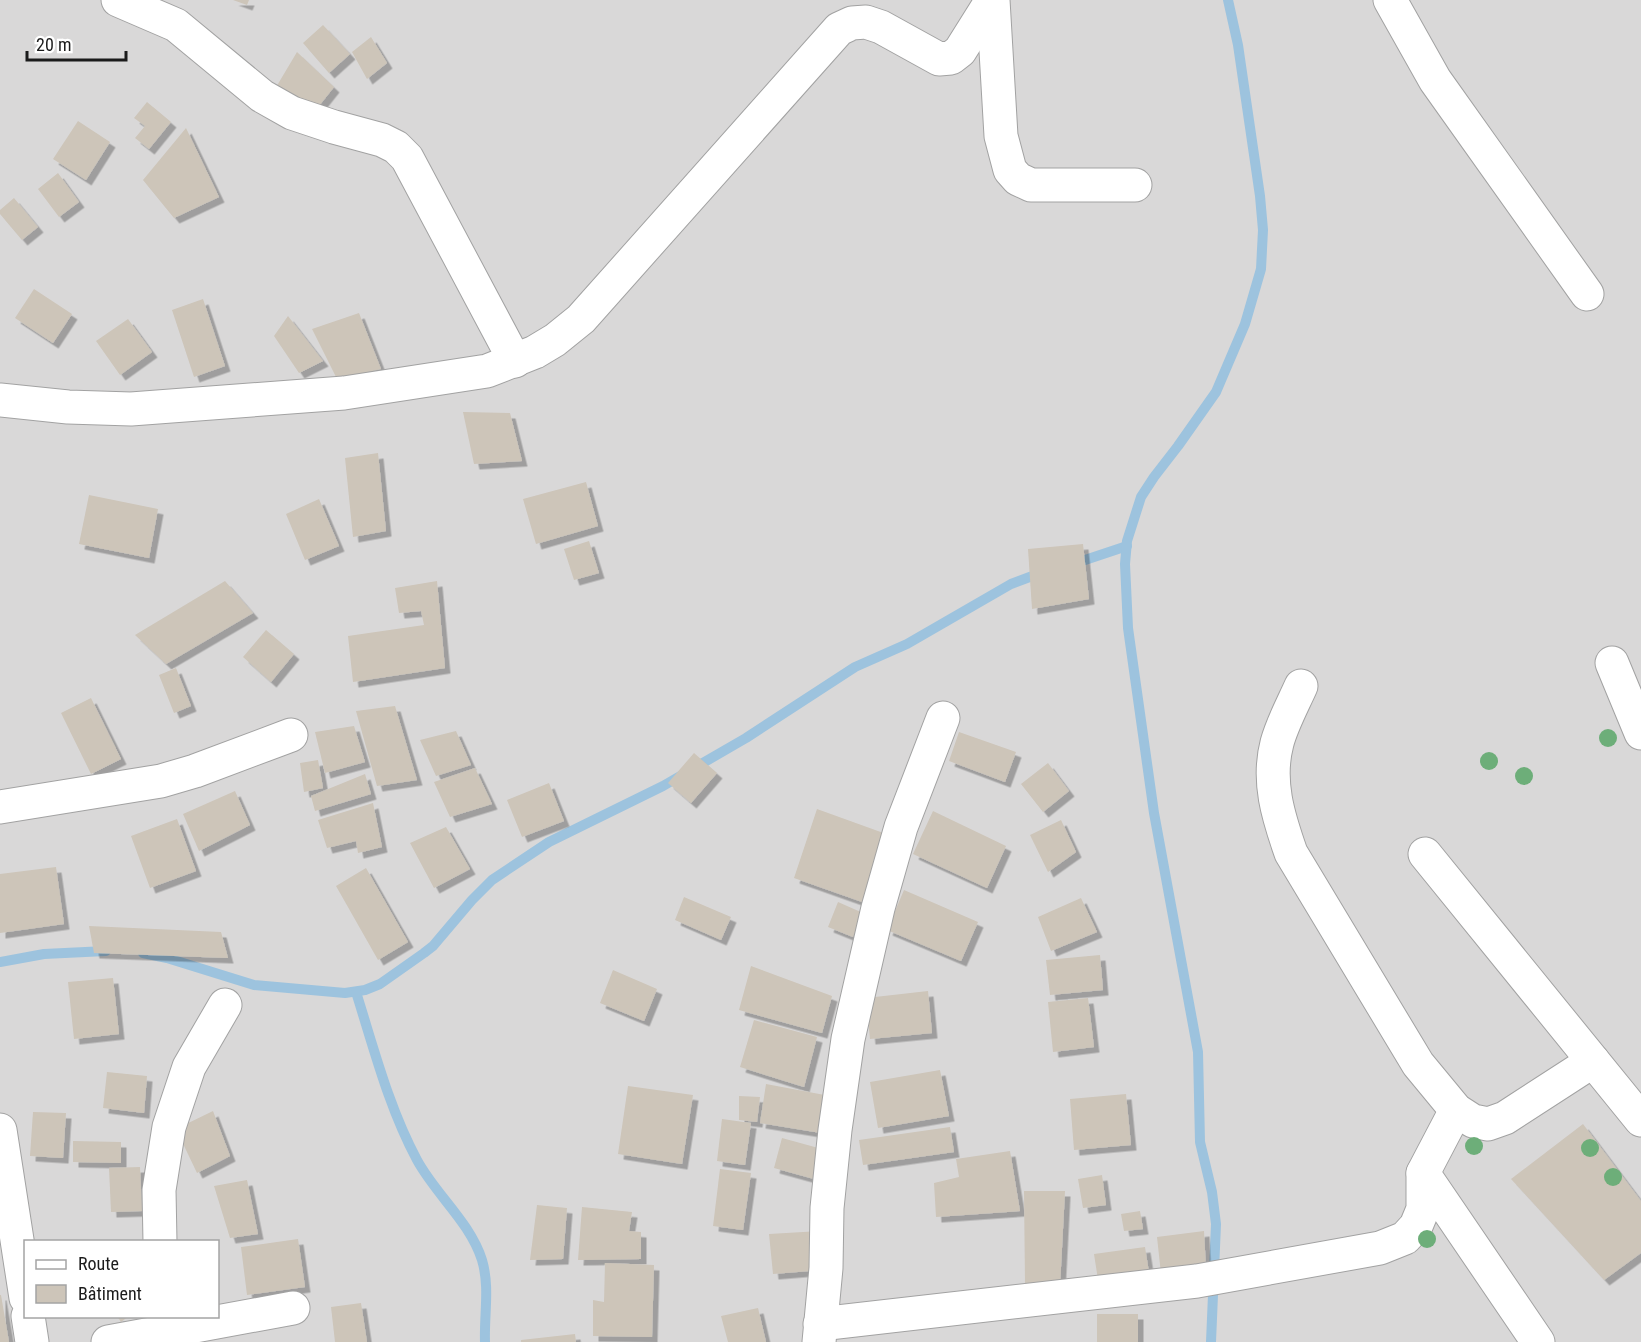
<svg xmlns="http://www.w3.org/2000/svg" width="1641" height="1342" viewBox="0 0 1641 1342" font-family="'Roboto Condensed',sans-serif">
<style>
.residential{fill:#d9d8d8;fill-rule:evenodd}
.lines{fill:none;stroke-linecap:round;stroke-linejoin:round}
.stream{stroke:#9dc3de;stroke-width:10}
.building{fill:#cdc5b9;filter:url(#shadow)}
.street-casing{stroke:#a2a2a2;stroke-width:35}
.street{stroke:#fff;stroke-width:33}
.tree{fill:#6dae79}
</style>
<defs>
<filter id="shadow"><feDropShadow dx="5.5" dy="5.5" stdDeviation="0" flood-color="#0004"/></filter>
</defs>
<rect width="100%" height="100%" fill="#edebe0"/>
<path class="residential" d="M0,0H1641V1342H0ZM26,1242H218V1316H26Z"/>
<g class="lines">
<g class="stream">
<path d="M1073,564L1127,546"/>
<path d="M143,953L167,958L254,985L345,993L365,990L380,984L424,953L433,946L472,900L492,880L549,842L663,786L746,738L855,667L907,644L1011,584L1043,572"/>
<path d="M0,962L44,954L106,951"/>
<path d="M356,992C374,1049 389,1108 417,1160C436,1195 470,1222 482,1260C490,1287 484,1314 485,1342"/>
<path d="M1211,1342L1216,1224L1212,1192L1200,1142L1198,1052L1154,813L1128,628L1125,564L1127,541L1141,497L1154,477L1178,446L1216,392L1245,324L1261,269L1263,230L1260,196L1238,45L1228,0"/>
</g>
</g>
<g class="building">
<path d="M233,0H249L247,5Z"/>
<path d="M323,25L350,54L329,73L303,43Z"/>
<path d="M371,37L387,63L367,79L352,52Z"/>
<path d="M297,52L334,87L315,111L269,99Z"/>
<path d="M147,102L171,122L149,149L135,138L145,126L134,118Z"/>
<path d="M78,121L110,142L86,180L53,159Z"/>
<path d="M186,128L219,197L174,218L143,180Z"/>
<path d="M58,173L79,202L59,217L38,189Z"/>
<path d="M14,198L38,227L22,240L0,214V210Z"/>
<path d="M34,289L72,314L53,343L15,318Z"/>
<path d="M203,299L225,366L194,377L172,310Z"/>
<path d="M359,313L381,369L337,379L312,329Z"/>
<path d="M288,316L323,361L299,373L274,336Z"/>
<path d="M128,319L152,352L120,375L96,341Z"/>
<path d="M463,412L510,413L522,461L474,464Z"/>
<path d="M378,453L386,531L353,537L345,458Z"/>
<path d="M586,482L598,526L536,544L523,499Z"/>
<path d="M89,495L158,509L149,558L79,544Z"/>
<path d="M319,499L339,546L305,560L286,514Z"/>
<path d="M589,541L599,573L574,580L564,549Z"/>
<path d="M1083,544L1089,599L1032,609L1028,549Z"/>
<path d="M225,581L253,613L166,664L135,635Z"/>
<path d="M437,581L445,668L353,682L348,636L424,625L421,611L399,613L395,588Z"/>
<path d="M266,630L294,654L271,682L243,657Z"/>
<path d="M176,668L191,706L174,713L159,675Z"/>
<path d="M91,698L121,759L91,774L61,713Z"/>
<path d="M395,706L417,780L377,786L356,711Z"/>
<path d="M354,726L365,762L325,773L315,732Z"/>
<path d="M456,731L471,765L436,776L420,740Z"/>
<path d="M959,732L1016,752L1005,782L949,761Z"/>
<path d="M694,753L717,773L691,803L668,783Z"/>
<path d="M318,760L323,788L304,792L300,763Z"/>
<path d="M1048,763L1069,791L1043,812L1021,784Z"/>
<path d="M475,768L492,804L450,817L434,782Z"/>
<path d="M365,774L371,794L315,811L311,796Z"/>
<path d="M549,783L564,821L522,837L507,800Z"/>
<path d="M235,791L250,825L199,851L183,814Z"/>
<path d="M373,803L382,847L358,853L356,841L327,848L318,820Z"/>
<path d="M817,809L889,835L865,903L794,878Z"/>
<path d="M933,811L1006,846L987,888L913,854Z"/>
<path d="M177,819L196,871L150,888L131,836Z"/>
<path d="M1061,820L1076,852L1048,872L1030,835Z"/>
<path d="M446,827L470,869L434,888L410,843Z"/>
<path d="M56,867L64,924L0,933V874Z"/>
<path d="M366,868L408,942L378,960L336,886Z"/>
<path d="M904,890L978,922L961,961L887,930Z"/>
<path d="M684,897L731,917L721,940L675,920Z"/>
<path d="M1081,898L1097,932L1051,951L1038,917Z"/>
<path d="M838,902L863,913L853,937L828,927Z"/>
<path d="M89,926L221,932L228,958L94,953Z"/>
<path d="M1100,955L1103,990L1050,995L1046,960Z"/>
<path d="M751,966L832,996L822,1033L739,1010Z"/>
<path d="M613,970L657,989L644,1021L600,1003Z"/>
<path d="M113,978L119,1034L74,1039L68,982Z"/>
<path d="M928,991L932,1033L870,1039L866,998Z"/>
<path d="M1088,998L1094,1047L1053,1052L1048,1002Z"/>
<path d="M754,1020L817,1037L804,1087L740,1067Z"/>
<path d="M940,1070L949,1116L878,1128L870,1082Z"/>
<path d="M107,1072L147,1076L144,1113L103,1108Z"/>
<path d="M766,1084L830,1096L827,1134L760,1123Z"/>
<path d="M628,1086L693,1095L682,1164L618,1154Z"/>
<path d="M1126,1094L1131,1145L1074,1150L1070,1099Z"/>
<path d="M739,1096L760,1097L757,1122L739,1120Z"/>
<path d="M213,1111L230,1156L197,1173L176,1129Z"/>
<path d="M33,1112L66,1113L63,1158L30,1156Z"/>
<path d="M722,1119L751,1123L745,1165L717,1161Z"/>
<path d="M1583,1124L1641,1201V1253L1604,1280L1511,1179Z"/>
<path d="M950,1127L954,1152L863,1165L859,1140Z"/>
<path d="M782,1138L822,1149L814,1179L774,1168Z"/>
<path d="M73,1141L121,1142V1163L73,1162Z"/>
<path d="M1010,1151L1020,1211L936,1217L934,1183L959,1177L956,1159Z"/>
<path d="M140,1167L142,1211L111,1212L109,1168Z"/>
<path d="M720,1169L751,1173L743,1230L713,1226Z"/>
<path d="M1102,1175L1106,1205L1083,1208L1078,1179Z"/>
<path d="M247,1180L258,1234L230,1238L214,1186Z"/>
<path d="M1024,1191H1065L1060,1286L1025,1285Z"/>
<path d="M537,1205L567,1208L563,1259L530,1260Z"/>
<path d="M582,1207L632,1212L629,1231L641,1232V1259L578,1260Z"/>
<path d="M1140,1211L1143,1229L1124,1231L1121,1214Z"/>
<path d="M820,1231L822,1270L773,1274L769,1234Z"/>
<path d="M1204,1231L1206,1269L1161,1274L1157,1237Z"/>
<path d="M298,1239L305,1287L247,1295L241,1247Z"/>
<path d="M1145,1247L1152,1292L1101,1299L1094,1254Z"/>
<path d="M605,1263L654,1265L652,1337L593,1336V1300L604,1302Z"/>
<path d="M0,1295H1L9,1342H0Z"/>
<path d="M361,1303L367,1342H335L331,1307Z"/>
<path d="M758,1308L766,1342H728L721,1316Z"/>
<rect x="1097" y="1314" width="41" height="28"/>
<path d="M117,1316H129L121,1322Z"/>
<path d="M575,1334L576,1342H521V1340Z"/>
</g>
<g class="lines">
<g class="street-casing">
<g id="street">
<path d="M118,0L176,25L262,96L292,113L334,127L382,140L396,147L407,158L515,361"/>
<path d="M993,0L1001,136L1010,170L1018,179L1031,185H1135"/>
<path d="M1390,0L1435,80L1587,294"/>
<path d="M0,400L68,407L131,409L344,393L487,371L535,352L555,340L581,319L839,29L852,23L866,22L881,27L939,59L951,58L960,51L992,0"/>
<path d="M1612,663L1641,733"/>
<path d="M1301,686C1293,704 1282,724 1277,743C1267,781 1278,816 1291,853L1418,1064L1456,1110L1473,1121L1488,1124L1505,1118L1593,1061"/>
<path d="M0,807L161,781L195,771L291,735"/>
<path d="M1425,854L1641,1120"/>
<path d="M0,1130L26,1298"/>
<path d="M1423,1173L1538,1342"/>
<path d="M160,1242L159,1190L169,1127L189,1067L225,1005"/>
<path d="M28,1316L32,1342"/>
<path d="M820,1324L1197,1281L1380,1248L1405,1238L1416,1226L1423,1209V1173L1456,1110"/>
<path d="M108,1342L293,1308"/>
<path d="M819,1342L826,1268L827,1208L835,1130L848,1039L878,908L901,827L943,718"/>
</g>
</g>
<use href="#street" class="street"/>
</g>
<g class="tree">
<circle cx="1608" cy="738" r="9"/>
<circle cx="1489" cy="761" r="9"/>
<circle cx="1524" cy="776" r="9"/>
<circle cx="1474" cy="1146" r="9"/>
<circle cx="1590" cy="1148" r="9"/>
<circle cx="1613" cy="1177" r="9"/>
<circle cx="1427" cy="1239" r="9"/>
</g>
<rect x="24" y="1240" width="195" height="78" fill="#ffffff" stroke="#a4a4a4" stroke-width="1.5"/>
<rect x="36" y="1260" width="30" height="9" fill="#ffffff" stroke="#a4a4a4" stroke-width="1.5"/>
<text x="78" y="1270" font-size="18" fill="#1b1b1b">Route</text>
<rect x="36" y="1285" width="30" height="18" fill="#cdc5b9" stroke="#a4a4a4" stroke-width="1.5"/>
<text x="78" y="1300" font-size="18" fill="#1b1b1b">Bâtiment</text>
<path d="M27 51v9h99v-9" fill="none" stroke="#1b1b1b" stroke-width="3"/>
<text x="36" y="51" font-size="18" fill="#1b1b1b" stroke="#ffffff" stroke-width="4.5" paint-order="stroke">20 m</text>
</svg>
